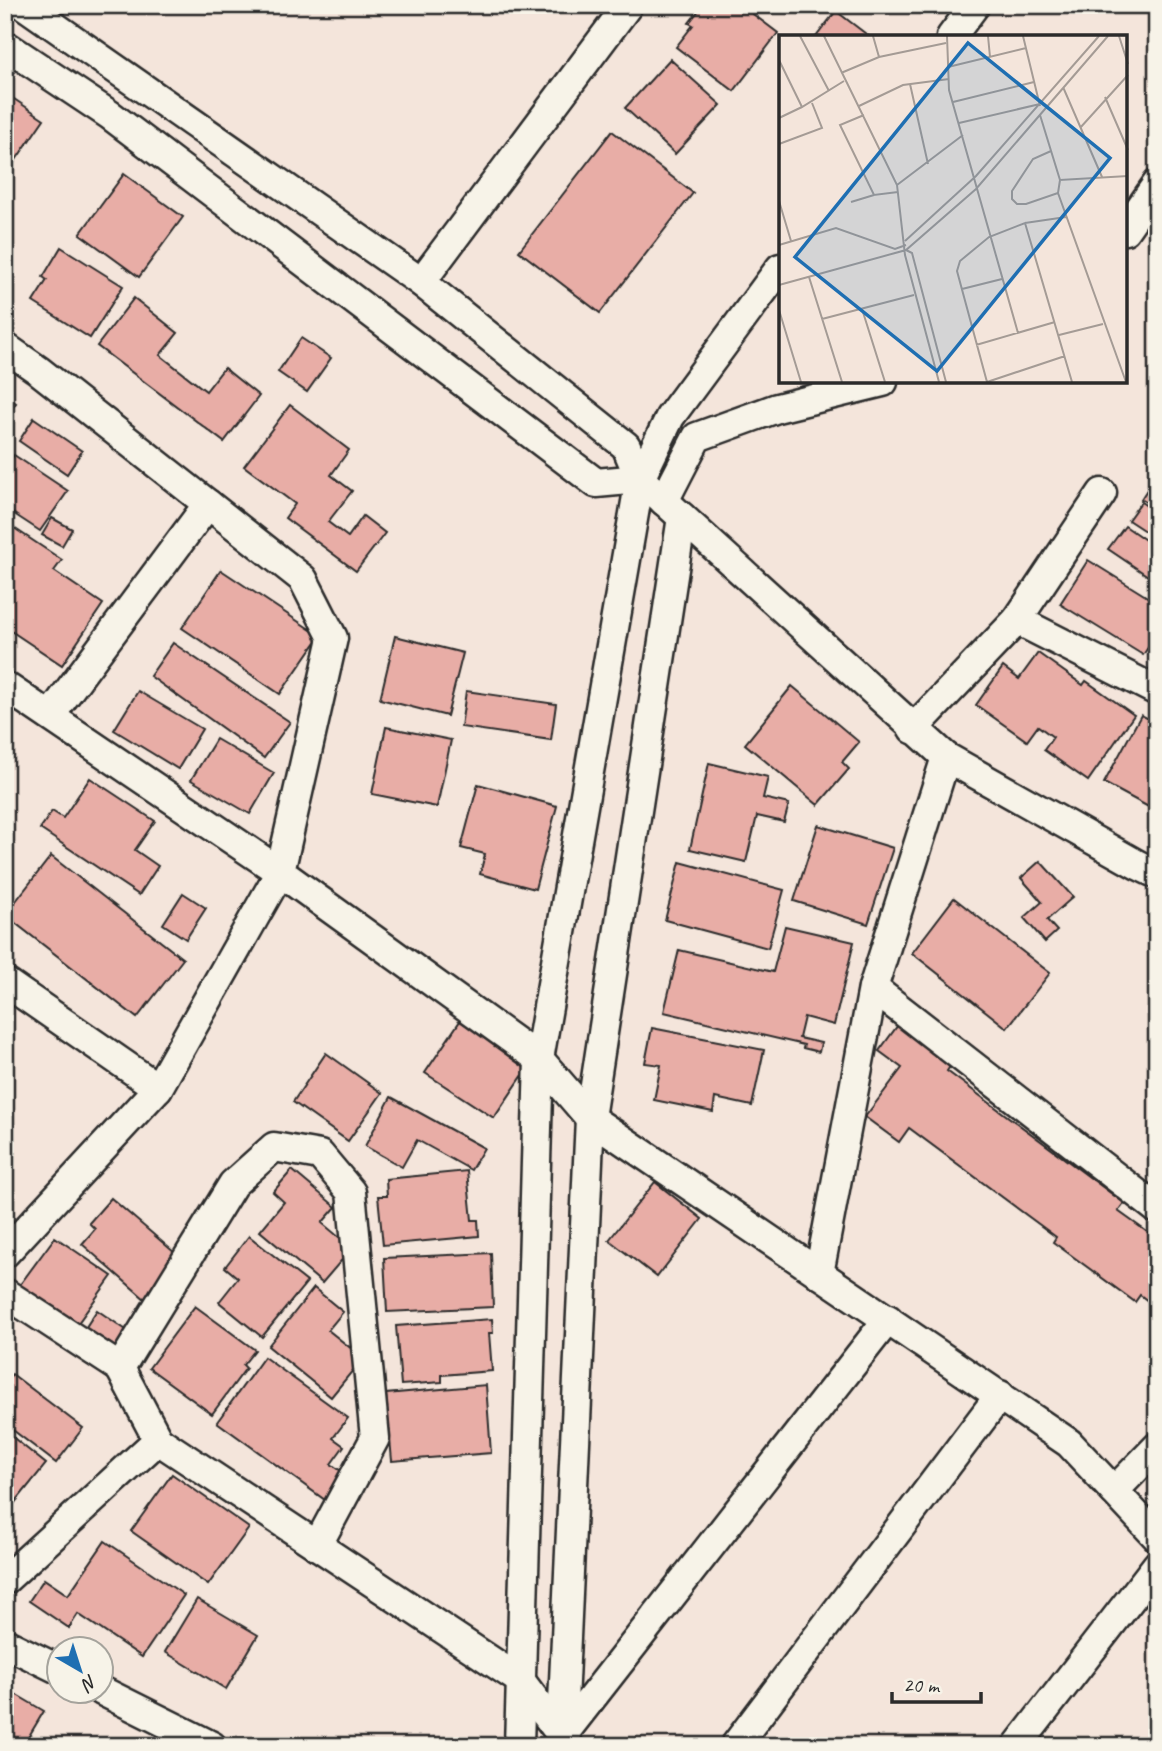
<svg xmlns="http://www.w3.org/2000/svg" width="1162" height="1751" viewBox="0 0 1162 1751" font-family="Caveat,sans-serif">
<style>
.building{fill:#e8ada6;stroke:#2b2b2b;stroke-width:2}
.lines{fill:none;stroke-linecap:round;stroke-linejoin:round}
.minor-casing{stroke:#2b2b2b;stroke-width:33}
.minor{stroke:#f7f3e8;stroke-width:28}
.inset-road{fill:none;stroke:#a49b95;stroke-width:2}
.view{fill:#1f6fb2;fill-opacity:0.15;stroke:#1f6fb2;stroke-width:3.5}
.inset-edge{fill:none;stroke:#2b2b2b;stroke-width:3.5}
</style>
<rect width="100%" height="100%" fill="#f4e5db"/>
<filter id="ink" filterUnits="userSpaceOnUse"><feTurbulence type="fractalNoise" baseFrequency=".0143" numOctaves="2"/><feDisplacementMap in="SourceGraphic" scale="14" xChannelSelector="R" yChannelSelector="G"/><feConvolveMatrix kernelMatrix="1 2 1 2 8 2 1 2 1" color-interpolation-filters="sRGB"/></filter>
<g filter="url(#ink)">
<g class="building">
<path d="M703,5H741L778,33L734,91L676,47L693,25L689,23Z"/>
<path d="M836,11L870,37H816Z"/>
<path d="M670,59L721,105L675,154L625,108Z"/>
<path d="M5,93L44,119L9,170L5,168Z"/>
<path d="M612,131L693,193L600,313L519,251Z"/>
<path d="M124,174L183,217L139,277L80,234Z"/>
<path d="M61,247L123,286L90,338L33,302L47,280L43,277Z"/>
<path d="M134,298L178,333L160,355L206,391L224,368L259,396L224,442L97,346Z"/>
<path d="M301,338L331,358L307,392L278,372Z"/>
<path d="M5,395L16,403L5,418Z"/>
<path d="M290,405L349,450L331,475L352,491L328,522L348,537L363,516L385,533L356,571L285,518L295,504L244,466Z"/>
<path d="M34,418L82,451L67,474L19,441Z"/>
<path d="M14,455L68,491L40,531L5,508V468Z"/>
<path d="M1157,474V509L1141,499Z"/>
<path d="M1141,502L1157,513V539L1128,520Z"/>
<path d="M52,518L72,529L62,546L42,535Z"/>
<path d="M5,522L62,560L54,571L103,604L62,665L5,627Z"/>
<path d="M1125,526L1157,548V562L1154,566L1157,567V582L1108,549Z"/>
<path d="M1088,560L1157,603V634L1143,655L1060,604Z"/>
<path d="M221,570L320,636L280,694L182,628Z"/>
<path d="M395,636L463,653L447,716L380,699Z"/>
<path d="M173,643L290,722L264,758L150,676Z"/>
<path d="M1038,653L1083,685L1086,681L1134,715L1088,781L1044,750L1053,737L1038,726L1027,741L976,705L1003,667L1019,679Z"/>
<path d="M792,686L859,742L842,762L849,769L818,805L745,744Z"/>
<path d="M138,691L202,729L178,769L114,730Z"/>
<path d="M466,691L556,704L551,740L461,727Z"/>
<path d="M1141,715L1157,723L1156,811L1104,783Z"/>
<path d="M386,727L451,740L437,807L372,794Z"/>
<path d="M216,739L274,773L250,814L191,780Z"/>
<path d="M709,763L768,777L763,798L789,804L784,822L757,816L746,862L690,849Z"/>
<path d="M90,778L155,821L135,850L158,866L139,895L40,829L52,811L63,818Z"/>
<path d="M478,784L557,806L535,889L480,874L485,854L461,848Z"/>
<path d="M818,825L893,848L868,924L794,901Z"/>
<path d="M51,856L183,959L137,1018L5,915Z"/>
<path d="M1040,861L1073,897L1047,920L1057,931L1045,942L1024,918L1042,902L1021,878Z"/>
<path d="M680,862L784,890L768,948L665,920Z"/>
<path d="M183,893L206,908L186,939L163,924Z"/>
<path d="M954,898L1050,973L1007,1028L912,953Z"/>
<path d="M785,926L854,942L834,1025L804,1017L799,1038L821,1043L819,1052L803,1048L804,1045L664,1012L679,950L773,972Z"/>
<path d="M460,1021L529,1066L494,1118L425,1073Z"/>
<path d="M898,1025L951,1065L947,1071L1124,1203L1118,1211L1157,1239V1308L1140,1295L1135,1302L1053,1242L1056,1237L909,1128L899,1142L865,1117L902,1068L879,1051Z"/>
<path d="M652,1028L764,1050L752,1106L715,1098L713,1112L654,1100L661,1065L645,1063Z"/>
<path d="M326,1053L382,1093L348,1141L293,1102Z"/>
<path d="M391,1097L484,1148L471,1170L417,1140L402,1167L365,1146Z"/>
<path d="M292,1170L336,1207L322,1223L352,1248L322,1283L260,1231L284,1202L273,1192Z"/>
<path d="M467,1171L472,1220H478L479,1236L383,1245L378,1196H387L386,1179Z"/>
<path d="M655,1182L702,1219L657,1277L609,1240Z"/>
<path d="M111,1198L182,1259L146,1300L82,1244L95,1229L89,1223Z"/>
<path d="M249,1236L307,1282L262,1337L219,1302L238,1278L225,1267Z"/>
<path d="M55,1237L112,1276L75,1327L19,1286Z"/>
<path d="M491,1253L493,1307L387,1312L384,1258Z"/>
<path d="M314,1288L343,1312L328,1330L363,1358L331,1397L268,1346Z"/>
<path d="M195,1306L255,1350L243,1365L246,1368L212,1414L149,1368Z"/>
<path d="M97,1310L135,1336L122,1356L84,1330Z"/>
<path d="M492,1319L493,1333H489L492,1371L442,1375V1382L401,1385L396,1326Z"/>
<path d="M264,1357L348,1418L333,1438L344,1446L331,1464L344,1473L325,1500L217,1422Z"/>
<path d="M12,1374L83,1428L56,1463L5,1424V1382Z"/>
<path d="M486,1385L491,1453L392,1461L386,1394Z"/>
<path d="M5,1431L46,1464L13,1505L5,1498Z"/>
<path d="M172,1474L249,1528L208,1585L131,1531Z"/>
<path d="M105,1541L184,1595L142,1657L78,1614L69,1628L29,1601L44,1579L68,1595Z"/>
<path d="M197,1599L258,1635L226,1689L165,1652Z"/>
<path d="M5,1688L44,1711L23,1746H5Z"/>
</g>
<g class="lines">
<g class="minor-casing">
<g id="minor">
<path d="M24,5L421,282L626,446L640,479L946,757L1138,865L1157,874"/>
<path d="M951,37L975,5"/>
<path d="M5,45L110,115L596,483L640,479"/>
<path d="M1125,230L1157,184"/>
<path d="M421,282L628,5"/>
<path d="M5,347L38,370L303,579L333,638L280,872L158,1088L5,982"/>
<path d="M664,501L697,437L777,408L883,382"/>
<path d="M1017,620L1102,493"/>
<path d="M5,686L280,872L539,1059L590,1118L1069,1443L1157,1537"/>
<path d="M50,716L208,504"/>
<path d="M913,729L1017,620L1157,691"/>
<path d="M873,988L1157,1209"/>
<path d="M5,1253L158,1088"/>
<path d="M819,1274L873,988L946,757"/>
<path d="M5,1293L120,1368"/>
<path d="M158,1440L120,1368L233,1184L274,1147L320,1155L351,1192L375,1438L317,1546"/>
<path d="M1114,1491L1157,1447"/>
<path d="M5,1580L158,1440L520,1680L562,1736L567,1740"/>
<path d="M5,1643L60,1670"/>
<path d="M102,1691L212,1746"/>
<path d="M562,1736L888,1319"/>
<path d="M519,1746L539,1059L640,479L670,417L780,268"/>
<path d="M561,1746L590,1118L682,517"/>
<path d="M735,1746L1000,1395"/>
<path d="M1017,1746L1157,1565"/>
</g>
</g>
<use href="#minor" class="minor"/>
</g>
</g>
<g transform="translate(779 35)">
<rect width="348" height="348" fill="#f4e5db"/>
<path class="inset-road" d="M21,1L50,56M45,1L118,150L126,220L160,347M94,1L100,22M168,1L170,55L239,298M209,1L211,22M244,1L261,71M340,1L349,29M0,25L23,72L65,46M169,32L247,13M62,38L100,22L167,8M131,49L149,129M284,52L323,142M326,62L349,115M174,67L255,47M80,71L124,50L170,44M85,80L61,90L95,160L119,157M261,80L281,145L349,141M0,83L23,72M180,88L261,69M301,93L349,40M0,109L43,93L33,68M272,116L254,124L233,156V164L238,169H247L279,158L281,145M118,150L184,100M279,158L347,347M0,166L12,206M72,167L95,160M246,188L287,182M126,206L197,141L320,1M0,210L57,193L116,214L127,210M127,215L133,218L167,347M30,242L63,347M0,250L127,215L197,154L329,1M183,254L223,244M83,274L106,347M0,275L22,347M43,284L135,260M280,300L324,289M197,310L276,287M208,347L178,236L181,226L210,202L246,188L293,347M208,347L286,321"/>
<path class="view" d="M189,8L331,123L158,336L16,222Z"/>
<rect width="348" height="348" class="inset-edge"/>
</g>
<rect width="1162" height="1751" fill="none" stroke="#f7f3e8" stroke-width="28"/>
<rect x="14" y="14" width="1134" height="1723" fill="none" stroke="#2b2b2b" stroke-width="2.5" filter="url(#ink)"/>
<g transform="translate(80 1670) rotate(141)"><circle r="33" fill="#f7f3e8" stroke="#a5a39c" stroke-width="2"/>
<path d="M0-5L12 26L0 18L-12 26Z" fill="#1f6fb2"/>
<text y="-10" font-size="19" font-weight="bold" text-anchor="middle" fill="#2b2b2b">N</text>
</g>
<path d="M892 1692v10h89v-10" fill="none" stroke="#2b2b2b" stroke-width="3.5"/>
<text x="903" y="1692" font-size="21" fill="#2b2b2b" stroke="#f7f3e8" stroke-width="5" paint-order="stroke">20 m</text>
</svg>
